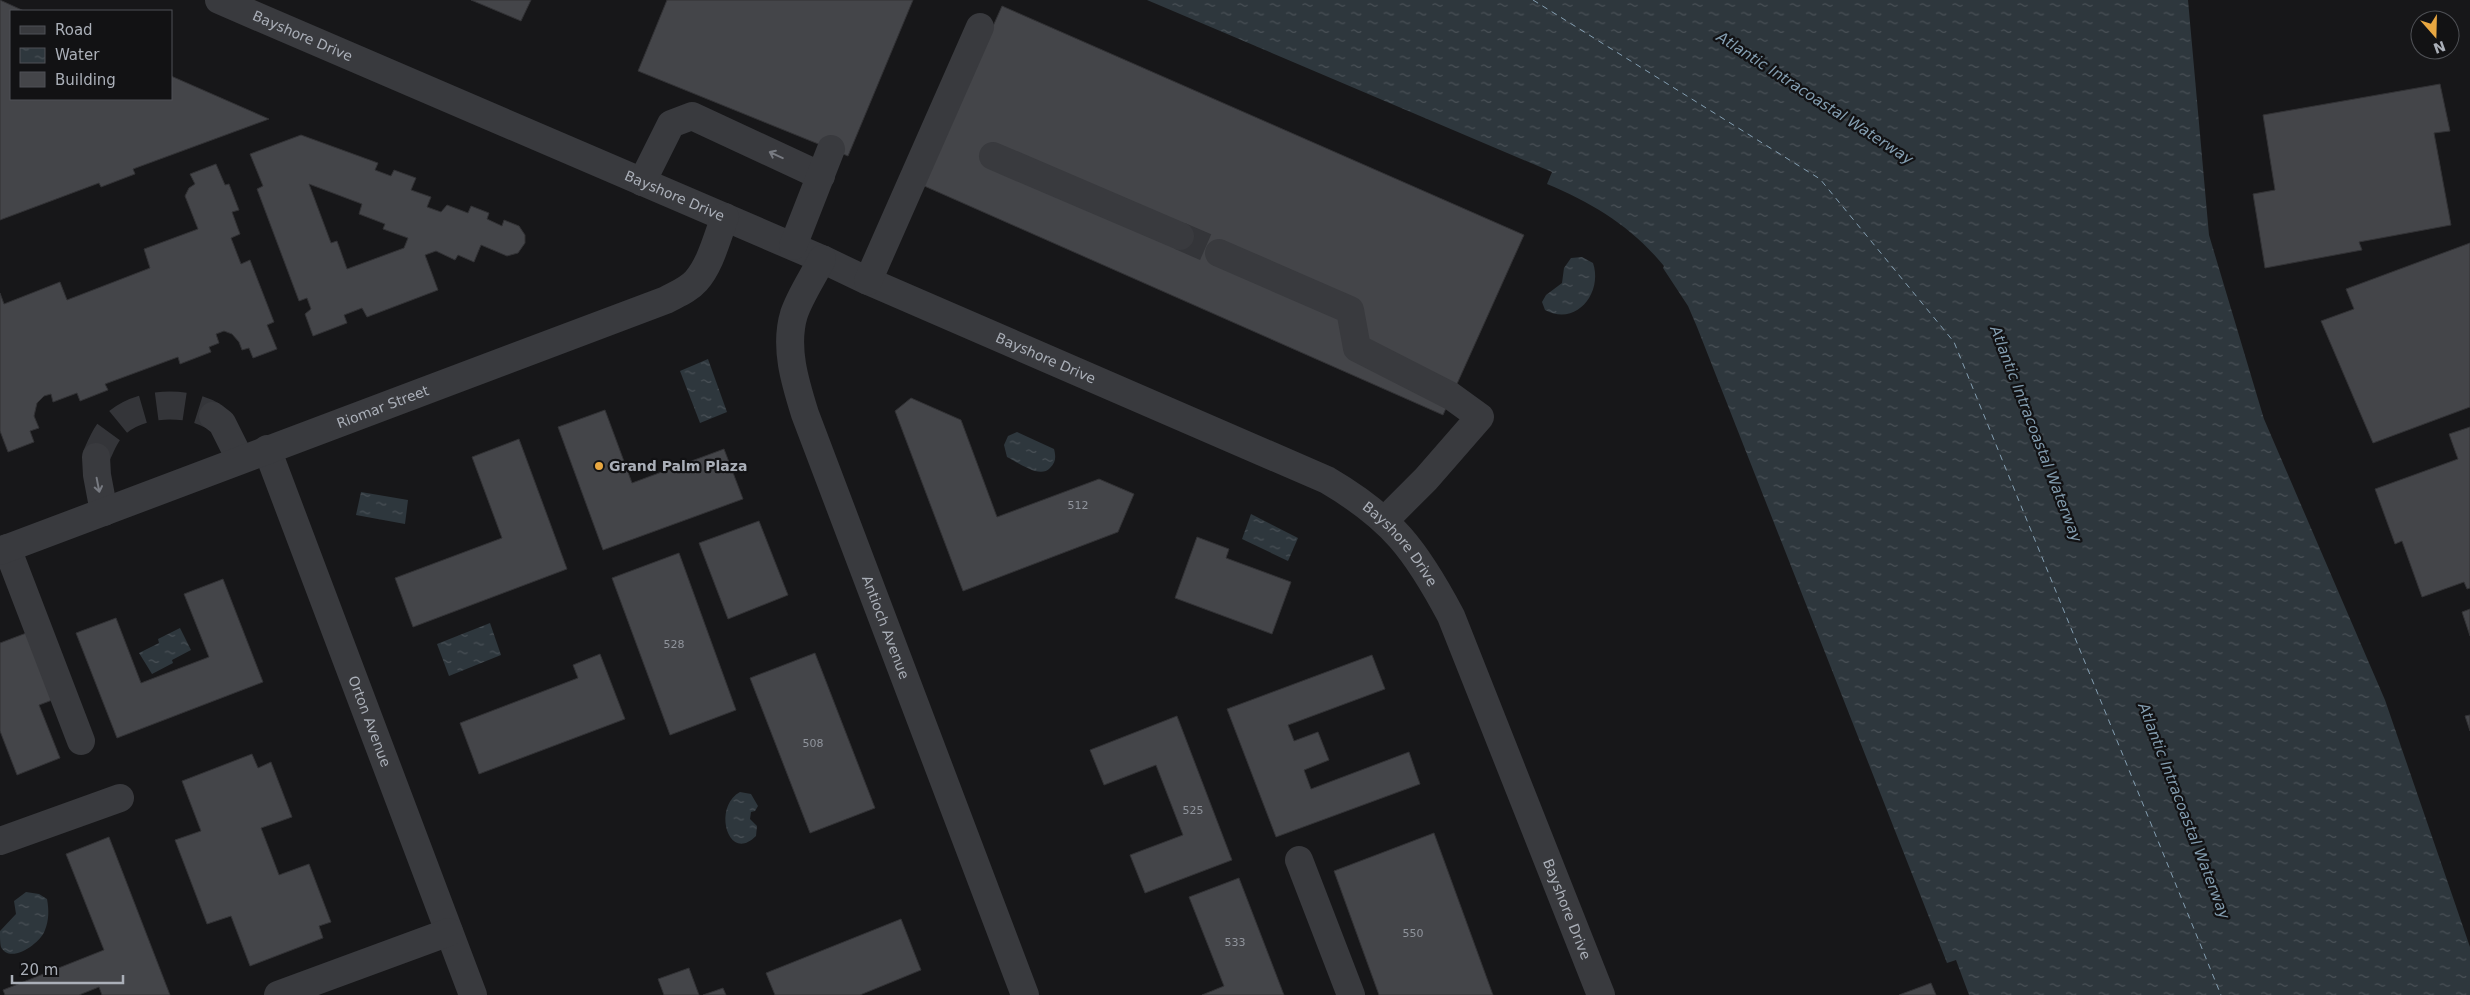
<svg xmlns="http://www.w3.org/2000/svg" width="2470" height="995" viewBox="0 0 2470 995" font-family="'DejaVu Sans',sans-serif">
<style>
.water{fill:url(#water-ripples)}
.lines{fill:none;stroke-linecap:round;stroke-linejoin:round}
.ferry{stroke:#849eb1;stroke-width:1;stroke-dasharray:6 5;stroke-linecap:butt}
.building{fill:#444549;stroke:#323235;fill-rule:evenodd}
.minor-tunnel{stroke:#343539;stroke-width:28;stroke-dasharray:28 14;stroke-linecap:butt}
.minor{stroke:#393a3e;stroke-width:28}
.oneway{stroke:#777a81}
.poi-dot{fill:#e8a741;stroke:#121214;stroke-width:2}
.labels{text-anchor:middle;stroke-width:4.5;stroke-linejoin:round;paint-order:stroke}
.number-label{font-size:11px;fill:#90949c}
.street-label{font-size:14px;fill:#aaafb8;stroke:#121214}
.poi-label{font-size:14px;font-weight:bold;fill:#aaafb8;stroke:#121214;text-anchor:start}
.water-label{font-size:15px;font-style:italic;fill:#849eb1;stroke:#121214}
</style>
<defs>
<pattern id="water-ripples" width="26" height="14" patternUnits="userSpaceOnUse" patternTransform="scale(1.25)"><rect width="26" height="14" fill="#2e373d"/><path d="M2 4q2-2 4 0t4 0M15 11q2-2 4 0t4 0" fill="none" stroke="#4a5157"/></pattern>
</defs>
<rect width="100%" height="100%" fill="#171719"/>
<g class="water">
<path d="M1147,0H2188L2209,235L2264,419L2385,700L2470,947V995H1969L1956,960L1947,963L1697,327L1688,306L1663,268L1664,266C1632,227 1593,203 1547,184L1552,172Z"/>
<path d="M1582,257L1593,263C1603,292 1577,327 1545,310L1542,302L1546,295L1562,283L1564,268L1571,258Z"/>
<path d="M708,359L727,412L700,423L680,371Z"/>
<path d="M1017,432L1054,449C1056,457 1056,462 1050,468C1040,479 1019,463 1007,457L1004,445L1008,436Z"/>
<path d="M361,492L408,500L405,524L356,515Z"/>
<path d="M1251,514L1298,538L1288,561L1242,539Z"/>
<path d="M490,623L501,655L449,676L437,644Z"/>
<path d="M180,628L191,650L172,660L173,663L152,674L139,653L159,643L158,639Z"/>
<path d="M740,792L751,794L758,806L755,811L751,812L750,819L757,826L756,836C728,864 712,807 740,792Z"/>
<path d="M26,892L39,894L47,899C49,910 49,920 45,930C41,943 10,965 1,947C0,943 0,936 0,931L16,914L14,901Z"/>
</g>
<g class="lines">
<path class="ferry" d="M1533,0L1820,179L1954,342L2221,995"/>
</g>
<g class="building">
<path d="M0,0L24,11H11V99H171V76L269,119L133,169L135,174L101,187L99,183L0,220Z"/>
<path d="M471,0H531L521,21Z"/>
<path d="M667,0H913L848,156L638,71Z"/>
<path d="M1002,6L1524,235L1443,415L922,185Z"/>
<path d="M2440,84L2450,131L2434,133L2451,225L2359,242L2362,250L2265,268L2253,194L2275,190L2263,115Z"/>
<path d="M301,135L378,163L375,170L391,176L394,170L416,178L411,190L431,197L427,207L441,212L447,205L468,213L471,206L489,213L487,219L502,226L504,220L519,226L525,235V243L518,253L507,256L481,245L474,262L458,255L455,260L436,251L425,255L438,290L367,317L362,308L344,315L347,323L313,336L305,314L311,309L307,298L299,301L257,189L263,186L250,154ZM309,184L362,204L359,214L385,224L383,229L408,238L404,248L347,269L337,241L331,243Z"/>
<path d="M216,164L225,185L229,184L239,210L232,212L240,234L231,238L241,264L250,260L274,322L267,325L277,349L253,358L249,348L242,350L239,342L232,334L224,331L216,334L219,343L209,347L211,352L180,364L178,357L105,384L108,390L80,401L77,393L53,402L51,394L44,396L37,403L34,416L39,428L30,431L34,442L8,452L0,431V293L4,304L60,282L67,300L150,268L144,249L198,229L185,196L189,188L195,184L190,174Z"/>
<path d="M2470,243V407L2373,443L2321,321L2354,309L2346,289Z"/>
<path d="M911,398L961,420L997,517L1099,479L1134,494L1118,532L963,591L895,411Z"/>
<path d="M605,410L632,483L724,449L743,499L603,550L558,427Z"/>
<path d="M2470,427V588L2467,589L2464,582L2422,597L2402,541L2395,544L2375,489L2458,459L2449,434Z"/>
<path d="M519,439L567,569L413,627L395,578L502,538L472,457Z"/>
<path d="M759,521L788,595L728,619L699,543Z"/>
<path d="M1197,537L1229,549L1226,558L1291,582L1272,634L1175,598Z"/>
<path d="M679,553L736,710L670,735L612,578Z"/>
<path d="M223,579L263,682L117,738L76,633L116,618L141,683L209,657L184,594Z"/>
<path d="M2470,609V636L2462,612Z"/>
<path d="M29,632L55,699L39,705L60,758L17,775L0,731V643Z"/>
<path d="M815,653L875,808L810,833L750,678Z"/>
<path d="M600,654L625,719L479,774L460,723L578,678L573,665Z"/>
<path d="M1372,655L1385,689L1288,725L1294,741L1318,732L1329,760L1304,770L1311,789L1409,752L1420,784L1276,837L1227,709Z"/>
<path d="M2470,715V731L2465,716Z"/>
<path d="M1177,716L1232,860L1145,893L1130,855L1183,835L1156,765L1104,785L1090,750Z"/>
<path d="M252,754L258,768L271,762L292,817L261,828L279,875L309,864L331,922L319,926L323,938L250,966L231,916L207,924L175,840L201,831L182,781Z"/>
<path d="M1434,833L1493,995H1379L1334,871Z"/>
<path d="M109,837L170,995H102L99,987L79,995H5L3,990L104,950L66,854Z"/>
<path d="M1239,878L1284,995H1202L1224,986L1189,897Z"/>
<path d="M901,919L921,970L860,995H775L766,973Z"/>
<path d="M689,968L699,995H664L658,979Z"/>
<path d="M1931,983L1936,995H1899Z"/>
<path d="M723,988L726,995H703Z"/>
</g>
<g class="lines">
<g class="minor-tunnel">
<path d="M1180,236L1219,253"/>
<path d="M96,457C100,448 104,437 111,429C133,402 184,399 213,416"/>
</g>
<g class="minor">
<path id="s1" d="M219,0L822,259L868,281L1327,480C1392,518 1416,550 1451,616L1601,995"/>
<path d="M993,156L1180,236"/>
<path d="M642,182L671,124L692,116L821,176"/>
<path d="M793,246L831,149"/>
<path d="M1219,253L1350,310L1357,348L1451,396L1480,417L1426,479L1385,520"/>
<path id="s2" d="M822,259C813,277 800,296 794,314C784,347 795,382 805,414L1025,995"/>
<path d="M868,281L980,27"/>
<path d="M213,416L222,423L240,459"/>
<path id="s3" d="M267,449L473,995"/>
<path d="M96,457L97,475L104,512"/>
<path d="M7,548L81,741"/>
<path id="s4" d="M0,551L666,300C677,294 688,290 696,281C711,264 717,237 725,217"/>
<path d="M0,841L120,798"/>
<path d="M1299,860L1351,995"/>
<path d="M278,995L449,932"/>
</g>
</g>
<defs><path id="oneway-shaft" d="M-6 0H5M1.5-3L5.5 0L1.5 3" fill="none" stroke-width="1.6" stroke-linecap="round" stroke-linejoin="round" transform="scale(1.25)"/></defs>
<g class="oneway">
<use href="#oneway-shaft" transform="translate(776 155) rotate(-155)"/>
<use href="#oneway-shaft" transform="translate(98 485) rotate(79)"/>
</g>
<circle class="poi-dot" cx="599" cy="466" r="5"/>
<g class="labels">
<g class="number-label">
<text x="1078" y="509">512</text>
<text x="674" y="648">528</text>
<text x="813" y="747">508</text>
<text x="1193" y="814">525</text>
<text x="1413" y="937">550</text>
<text x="1235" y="946">533</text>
</g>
<g class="street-label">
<text dy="5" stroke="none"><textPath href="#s1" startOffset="91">Bayshore Drive</textPath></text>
<text dy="5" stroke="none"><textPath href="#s1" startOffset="496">Bayshore Drive</textPath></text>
<text dy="5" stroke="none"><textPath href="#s1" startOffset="901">Bayshore Drive</textPath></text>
<text dy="5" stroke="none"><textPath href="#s4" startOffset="409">Riomar Street</textPath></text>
<text dy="5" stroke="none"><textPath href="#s1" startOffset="1306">Bayshore Drive</textPath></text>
<text dy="5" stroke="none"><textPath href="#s2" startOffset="392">Antioch Avenue</textPath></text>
<text dy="5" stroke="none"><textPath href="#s3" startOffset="291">Orton Avenue</textPath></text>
<text dy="5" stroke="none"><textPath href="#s1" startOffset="1710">Bayshore Drive</textPath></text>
</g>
<g class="poi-label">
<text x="609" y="471">Grand Palm Plaza</text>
</g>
<g class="water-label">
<text transform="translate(1815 98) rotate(33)" y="5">Atlantic Intracoastal Waterway</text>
<text transform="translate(2036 434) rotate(69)" y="5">Atlantic Intracoastal Waterway</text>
<text transform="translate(2184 811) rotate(69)" y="5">Atlantic Intracoastal Waterway</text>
</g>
</g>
<rect x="10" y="10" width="162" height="90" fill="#121214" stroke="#4f5156"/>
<rect x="20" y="26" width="25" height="8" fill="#393a3e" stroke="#4f5156"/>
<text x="55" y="35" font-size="15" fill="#aaafb8">Road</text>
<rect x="20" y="48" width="25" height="15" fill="url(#water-ripples)" stroke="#4f5156"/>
<text x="55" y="60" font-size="15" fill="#aaafb8">Water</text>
<rect x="20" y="72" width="25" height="15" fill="#444549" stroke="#4f5156"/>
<text x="55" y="85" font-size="15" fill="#aaafb8">Building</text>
<g transform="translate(2435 35) rotate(160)"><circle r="24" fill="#121214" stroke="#4f5156"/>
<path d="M0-4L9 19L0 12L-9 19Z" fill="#e8a741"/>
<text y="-8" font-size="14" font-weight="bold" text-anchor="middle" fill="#aaafb8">N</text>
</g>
<path d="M12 975v8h111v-8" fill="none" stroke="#aaafb8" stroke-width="2.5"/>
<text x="20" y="975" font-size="15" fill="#aaafb8" stroke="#121214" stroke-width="4" paint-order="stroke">20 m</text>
</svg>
